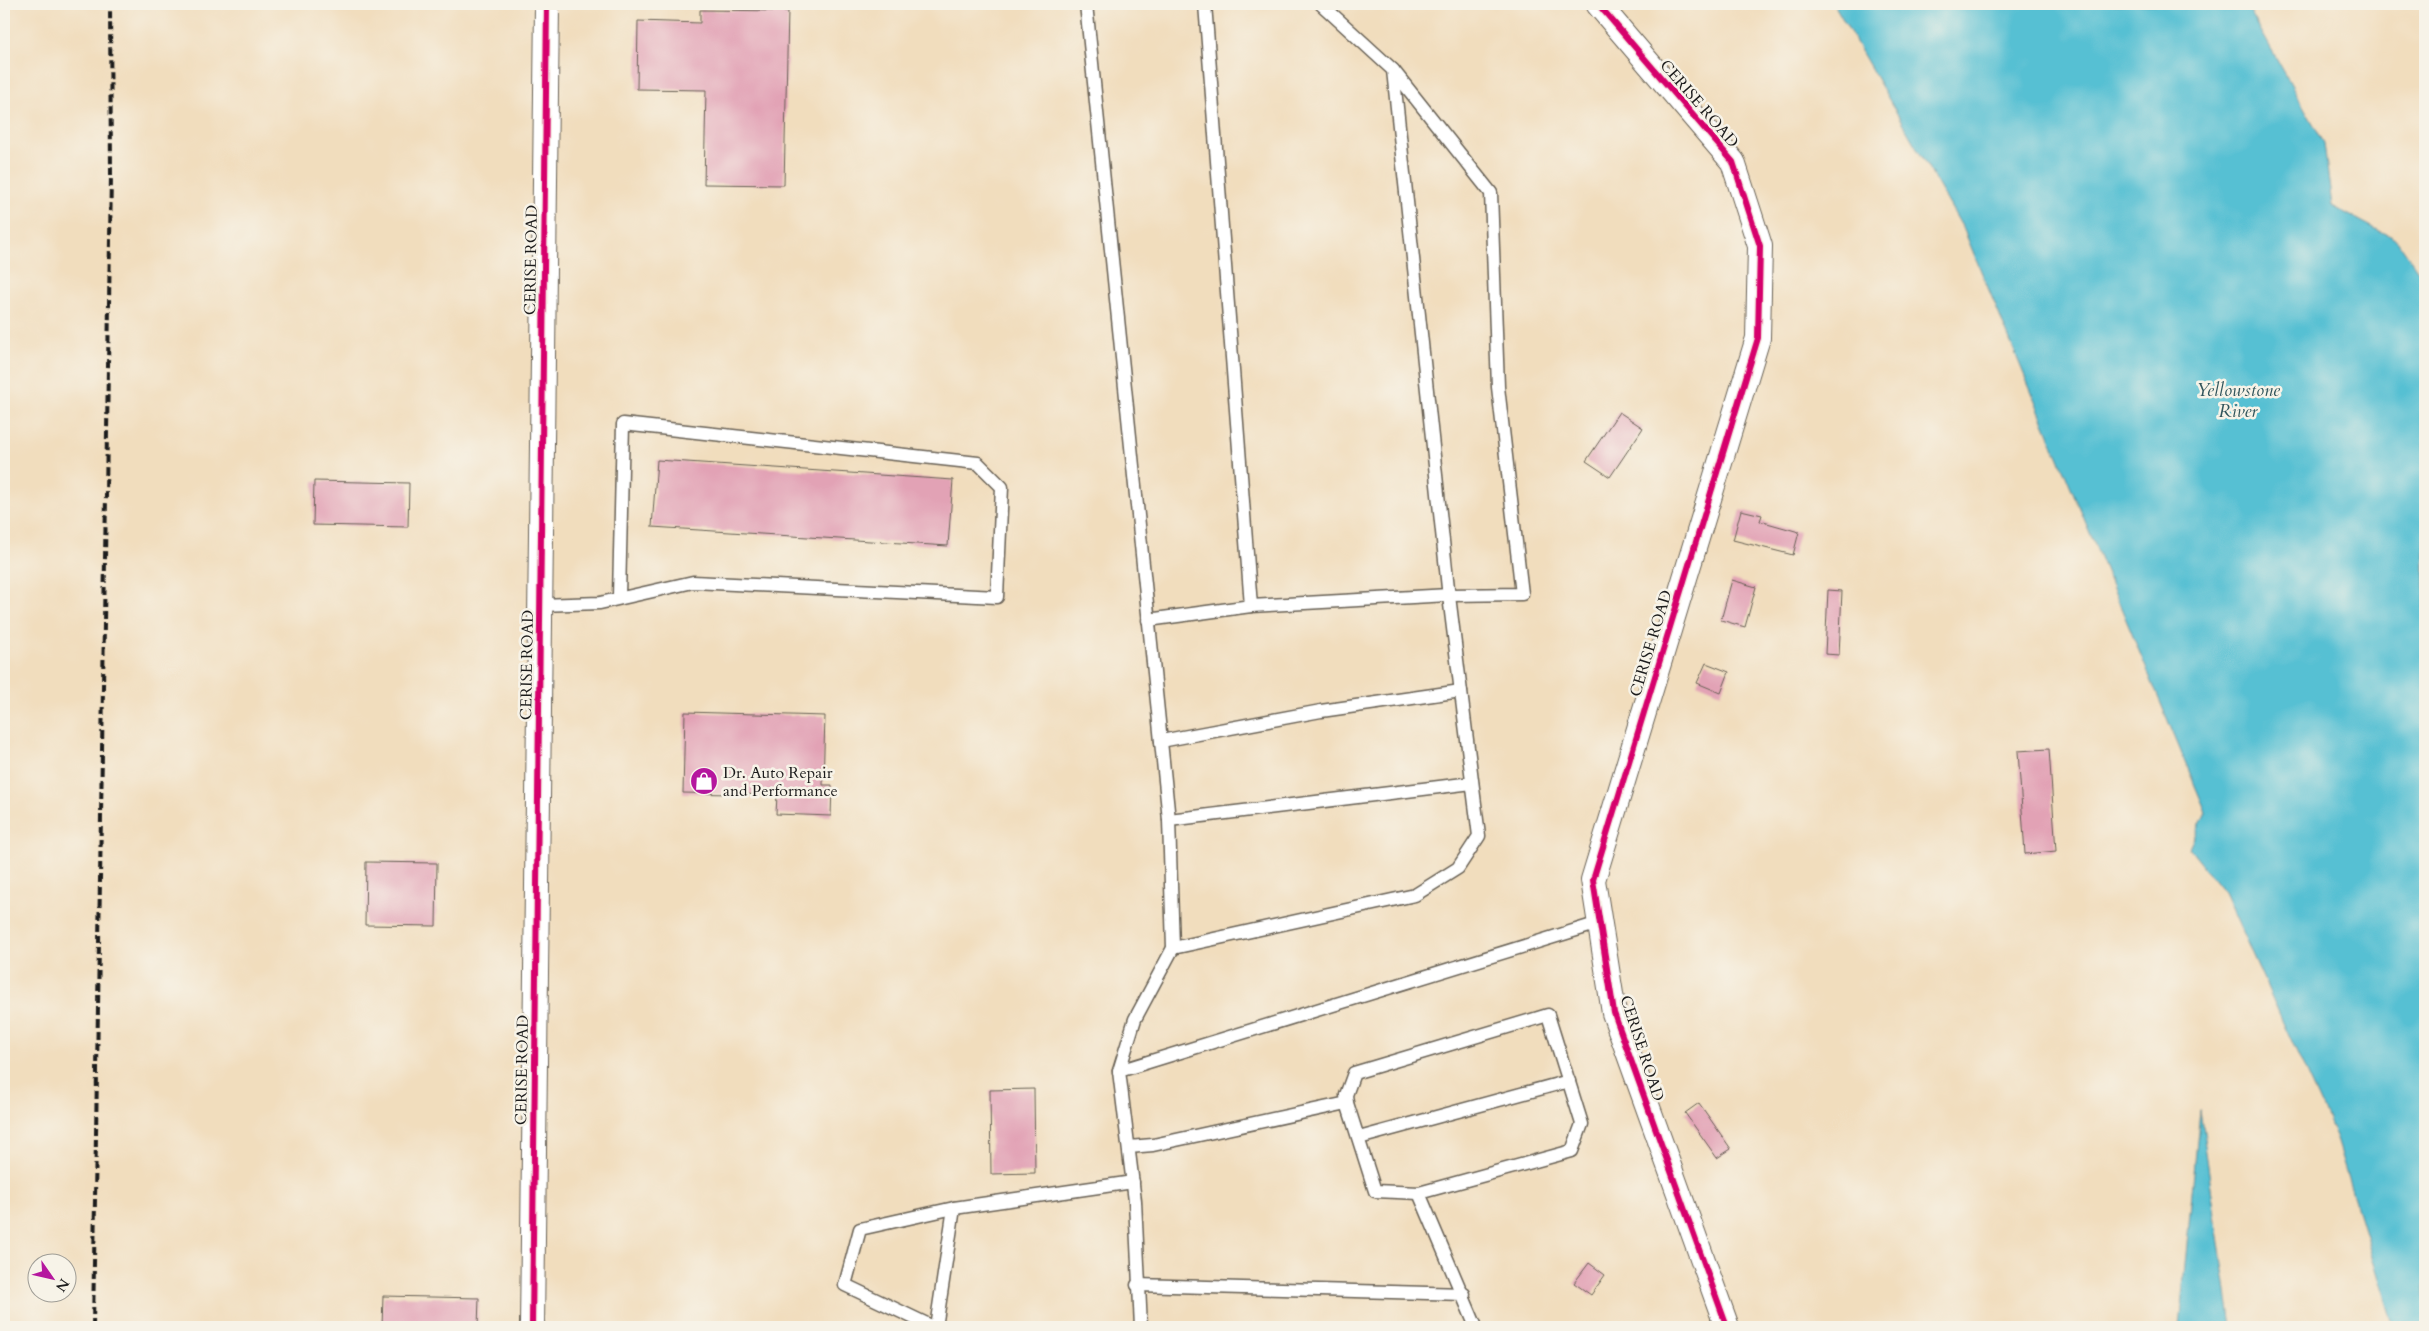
<svg xmlns="http://www.w3.org/2000/svg" width="2429" height="1331" viewBox="0 0 2429 1331" font-family="Cardo,serif">
<style>
.water{fill:#57c0d3;stroke:#3a6e78}
.building{fill:#e2a2b5}
.lines{fill:none;stroke-linecap:round;stroke-linejoin:round}
.service-casing{stroke:#676054;stroke-width:15}
.minor-casing{stroke:#676054;stroke-width:26}
.service{stroke:#fff;stroke-width:12}
.minor{stroke:#fff;stroke-width:24}
.rail{stroke:#1c1c1c;stroke-width:4;stroke-dasharray:8 4;stroke-linecap:butt}
.cycleway-casing{stroke:#f7f3e8;stroke-width:9}
.cycleway{stroke:#d6006c;stroke-width:6}
.labels{text-anchor:middle;stroke-width:5;stroke-linejoin:round;paint-order:stroke}
.street-label{font-size:16px;fill:#1c1c1c;stroke:#f7f3e8}
.poi-label{font-size:16px;fill:#1c1c1c;stroke:#f7f3e8;text-anchor:start}
.water-label{font-size:18px;font-style:italic;fill:#31555c;stroke:#f7f3e8}
</style>
<rect width="100%" height="100%" fill="#f7f3e8"/>
<filter id="ink" filterUnits="userSpaceOnUse"><feTurbulence type="fractalNoise" baseFrequency=".02" numOctaves="2"/><feDisplacementMap in="SourceGraphic" scale="10" xChannelSelector="R" yChannelSelector="G"/><feConvolveMatrix kernelMatrix="1 2 1 2 8 2 1 2 1" color-interpolation-filters="sRGB"/></filter>
<filter id="wash" filterUnits="userSpaceOnUse"><feTurbulence type="fractalNoise" baseFrequency=".0096" numOctaves="4" result="noise"/><feDisplacementMap in="SourceGraphic" scale="20" xChannelSelector="R" yChannelSelector="G"/><feGaussianBlur stdDeviation="1.12" result="paint"/><feColorMatrix in="noise" values="0 0 0 0 0 0 0 0 0 0 0 0 0 0 0 0 0 1.4 0 .05"/><feComposite in="paint" operator="in"/></filter>
<g filter="url(#wash)">
<rect width="100%" height="100%" fill="#f1ddbd"/>
<g class="water">
<path d="M1834,4H2246L2324,143L2332,206L2397,240L2425,281V1327H2394L2335,1136L2224,892L2189,848L2206,812L1964,230Z"/>
<path d="M2200,1110L2231,1327H2179Z"/>
</g>
<g id="blocks">
<g class="building">
<path d="M700,10L788,11L784,185L704,184L706,90L637,89L638,21L700,23Z"/>
<path d="M1619,412L1643,428L1610,477L1586,461Z"/>
<path d="M657,460L953,480L948,546L652,527Z"/>
<path d="M314,481L409,483L408,527L313,525Z"/>
<path d="M1741,510L1762,515L1760,521L1799,532L1793,555L1733,540Z"/>
<path d="M1732,580L1756,587L1745,627L1721,620Z"/>
<path d="M1828,590L1842,591L1839,655L1825,654Z"/>
<path d="M1706,663L1729,672L1721,693L1697,683Z"/>
<path d="M685,712L825,716L823,785H832L831,816L776,814L777,795L683,793Z"/>
<path d="M2049,749L2056,851L2025,854L2018,751Z"/>
<path d="M366,862L437,863L436,926L365,925Z"/>
<path d="M1034,1089L1035,1173L991,1174L990,1090Z"/>
<path d="M1699,1103L1731,1149L1717,1158L1685,1113Z"/>
<path d="M1589,1263L1605,1275L1591,1295L1574,1283Z"/>
<path d="M383,1296L479,1298L478,1327H382Z"/>
</g>
</g>
</g>
<g filter="url(#ink)">
<use href="#blocks" fill-opacity="0" stroke="#676054" stroke-width="1"/>
<g class="lines">
<g class="service-casing">
<g id="service">
<path d="M1086,4L1169,820L1173,948L1135,1019L1119,1071"/>
<path d="M1205,4L1251,606L1449,595L1522,594L1498,387L1491,193L1393,70"/>
<path d="M540,605L600,603L693,582L997,597L1002,487L978,463L623,424L619,597"/>
<path d="M1148,620L1251,606"/>
<path d="M1161,741L1321,711L1461,691"/>
<path d="M1169,820L1472,783"/>
<path d="M1173,948L1415,895L1458,868L1479,836L1448,588L1393,70L1321,4"/>
<path d="M1548,1015L1582,1124L1572,1151L1419,1193L1375,1191L1347,1103L1346,1095L1354,1073Z"/>
<path d="M1359,1138L1569,1081"/>
<path d="M1129,1147L1153,1145L1347,1103"/>
<path d="M1419,1193L1476,1327"/>
<path d="M1137,1285L1464,1294"/>
<path d="M933,1327L845,1285L860,1229L954,1208L1133,1182"/>
<path d="M936,1327L954,1208"/>
<path d="M1141,1327L1135,1201L1119,1071L1599,923"/>
</g>
</g>
<g class="minor-casing">
<g id="minor">
<path d="M1598,4L1733,162L1760,246L1758,338L1593,880L1614,1013L1727,1327"/>
<path d="M532,1327L547,4"/>
</g>
</g>
<use href="#service" class="service"/>
<use href="#minor" class="minor"/>
<path class="rail" d="M93,1327L111,175L110,4"/>
<g class="cycleway-casing">
<g id="cycleway">
<path d="M1598,4L1733,162L1760,246L1758,338L1593,880L1614,1013L1727,1327"/>
<path d="M532,1327L547,4"/>
</g>
</g>
<use href="#cycleway" class="cycleway"/>
</g>
</g>
<defs>
<g id="shop-disc" transform="scale(1.4375)"><circle r="9.5" fill="#b5179e" stroke="#f7f3e8"/><path d="M-5-2.5h2.3a2.7 3.5 0 0 1 5.4 0H5L5.5 6h-11ZM-1.5-2.5h3a1.5 2.3 0 0 0-3 0Z" fill="#fff"/></g>
</defs>
<g fill-rule="evenodd">
<use href="#shop-disc" x="704" y="781"/>
</g>
<g class="labels">
<g class="street-label">
<text transform="translate(1700 103) rotate(49)" y="6">CERISE ROAD</text>
<text transform="translate(530 260) rotate(-89)" y="6">CERISE ROAD</text>
<text transform="translate(1650 643) rotate(-73)" y="6">CERISE ROAD</text>
<text transform="translate(526 665) rotate(-89)" y="6">CERISE ROAD</text>
<text transform="translate(1643 1048) rotate(72)" y="6">CERISE ROAD</text>
<text transform="translate(521 1070) rotate(-89)" y="6">CERISE ROAD</text>
</g>
<g class="poi-label">
<text x="723" y="778">Dr. Auto Repair<tspan x="723" dy="18">and Performance</tspan></text>
</g>
<g class="water-label">
<text x="2238" y="396">Yellowstone<tspan x="2238" dy="21">River</tspan></text>
</g>
</g>
<rect width="2429" height="1331" fill="none" stroke="#f7f3e8" stroke-width="20"/>
<g transform="translate(52 1278) rotate(124)"><circle r="24" fill="#f7f3e8" stroke="#9f9d96"/>
<path d="M0-4L9 19L0 12L-9 19Z" fill="#b5179e"/>
<text y="-8" font-size="14" font-weight="bold" text-anchor="middle" fill="#1c1c1c">N</text>
</g>
</svg>
